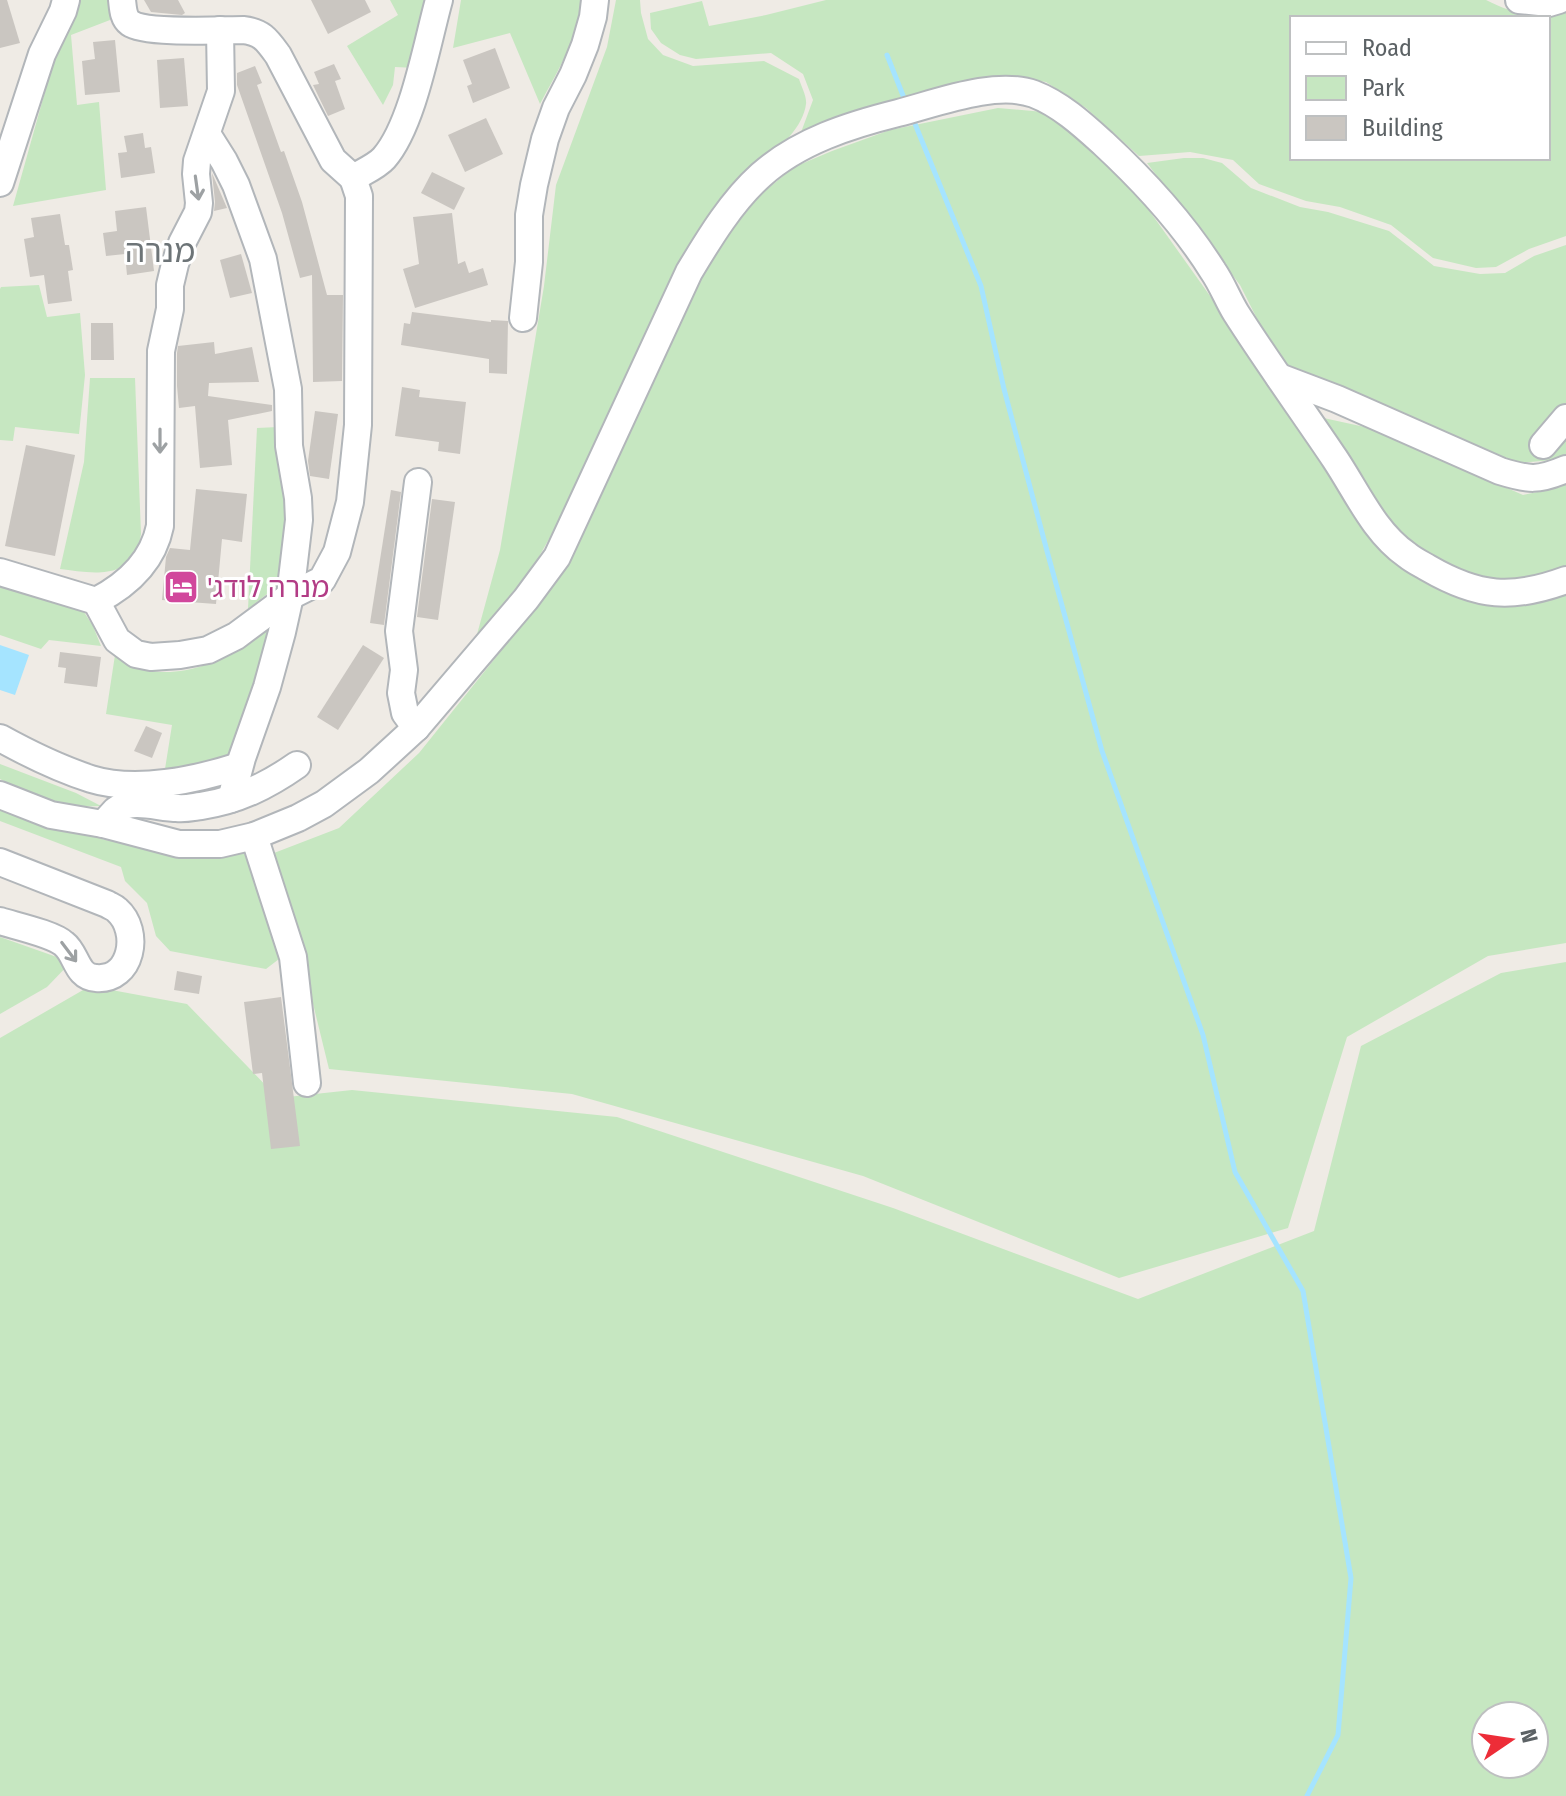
<svg xmlns="http://www.w3.org/2000/svg" width="1566" height="1796" viewBox="0 0 1566 1796" font-family="'Fira Sans Condensed','Noto Sans Hebrew',sans-serif">
<style>
.green{fill:#c6e7c1;fill-rule:evenodd}
.water{fill:#a5e4ff}
.lines{fill:none;stroke-linecap:round;stroke-linejoin:round}
.stream{stroke:#a5e4ff;stroke-width:5}
.building{fill:#cac6c1}
.minor-casing{stroke:#b2b6ba;stroke-width:30}
.minor{stroke:#fff;stroke-width:26}
.oneway{stroke:#9da1a3}
.labels{text-anchor:middle;stroke-width:6;stroke-linejoin:round;paint-order:stroke}
.hotel-label{font-size:28px;fill:#b23c85;stroke:#fff;text-anchor:start}
.quarter-label{font-size:32px;fill:#6d7477;stroke:#fff}
</style>
<rect width="100%" height="100%" fill="#efebe5"/>
<g class="green">
<path d="M78,0H110V20L71,35L77,105L99,102L106,190L13,206L60,38L75,16Z"/>
<path d="M390,0H432L416,68L395,67L393,85L383,105L347,46L398,15Z"/>
<path d="M461,0H582C579,37 557,72 540,104L510,33L453,48Z"/>
<path d="M616,0H640L641,13L648,39L663,55L693,66L764,61L799,79C801,86 807,96 806,104C802,135 762,162 740,182L562,516L528,576L476,638L500,550L544,286L556,185L607,47Z"/>
<path d="M826,0H1486C1517,15 1533,19 1566,9V236L1529,249L1496,267L1476,268L1433,258L1391,225L1340,207L1306,201L1259,184L1233,160L1190,152L1139,156L1086,108L1046,82L1006,76L944,88L800,135L813,100L803,74L771,53L696,59L680,55L661,43L651,29L650,13L702,1L709,26L766,15ZM1292,18H1548V158H1292Z"/>
<path d="M998,108L1044,112L1085,142L1131,185L1230,324L1319,417L1374,429L1523,495L1561,487L1566,484V943L1488,956L1347,1037L1288,1228L1119,1278L863,1176L572,1094L329,1069L293,922L274,853L339,828L419,753L550,590L586,522L691,282L759,196L794,167L832,151L890,130Z"/>
<path d="M1184,158H1203L1222,163L1251,188L1300,207L1328,212L1389,231L1434,266L1480,274L1505,273L1534,256L1566,245V456L1554,460L1518,463L1300,376L1280,364L1240,285L1147,163Z"/>
<path d="M39,285L47,317L80,313L85,375L79,434L15,427L13,441L0,440V289L1,287Z"/>
<path d="M90,378H135L141,534C140,539 139,548 136,553C121,580 85,572 60,569L84,462Z"/>
<path d="M278,427L290,484L281,583L248,609L257,428Z"/>
<path d="M0,585L82,609L93,626L101,646L49,640L41,649L0,635Z"/>
<path d="M276,619L230,762L165,769L172,725L106,714L115,655C126,660 137,667 149,670C174,677 218,665 236,648C248,637 259,621 276,619Z"/>
<path d="M0,764L76,793L101,806L73,807L35,797L0,779Z"/>
<path d="M0,808L105,840L169,850L244,853L271,926L279,959L266,969L170,951L156,936L147,903L125,881L121,867L0,821Z"/>
<path d="M0,937L71,962L47,987L0,1014Z"/>
<path d="M1566,962V1796H0V1038L90,986L187,1004L278,1098L352,1090L617,1117L893,1208L1138,1299L1314,1231L1361,1046L1501,973ZM1486,1716H1534V1764H1486Z"/>
</g>
<path class="water" d="M0,645L29,655L15,695L0,690Z"/>
<g class="lines">
<g class="stream">
<path d="M887,55L906,103"/>
<path d="M913,119L981,286L1004,389L1047,551L1102,751L1203,1035L1235,1172L1303,1291L1351,1578L1338,1735L1307,1796"/>
</g>
</g>
<g class="building">
<path d="M0,0H7L20,43L0,48Z"/>
<path d="M144,0H178L185,13L182,15L151,12Z"/>
<path d="M311,0H365L371,12L328,34Z"/>
<path d="M115,40L120,92L85,95L82,61L95,59L93,42Z"/>
<path d="M495,48L510,88L473,103L467,86L472,84L463,60Z"/>
<path d="M184,58L188,106L160,108L157,60Z"/>
<path d="M334,64L341,79L335,81L345,109L328,116L313,85L319,84L314,72Z"/>
<path d="M255,66L262,83L257,85L281,152L284,151L302,202L327,295H343L342,381L313,382L312,275L300,278L282,213L237,85V73Z"/>
<path d="M486,118L503,154L465,172L448,135Z"/>
<path d="M143,133L145,148L151,147L155,173L121,178L118,153L127,152L124,136Z"/>
<path d="M432,172L465,188L454,210L421,193Z"/>
<path d="M212,173L227,208L214,211L215,202Z"/>
<path d="M146,207L154,271L127,275L125,254L106,256L103,233L117,231L115,211Z"/>
<path d="M452,213L458,264L465,261L469,273L483,268L488,285L415,308L403,269L419,264L413,217Z"/>
<path d="M60,214L65,245H69L73,270L68,271L72,301L48,304L44,275L30,277L24,239L34,237L31,218Z"/>
<path d="M241,254L252,293L230,298L220,260Z"/>
<path d="M412,312L491,322V320L508,321L507,374L489,373V359L401,345L404,323L410,324Z"/>
<path d="M91,323H113L114,360H91Z"/>
<path d="M214,342L215,354L252,347L259,382L209,383L208,396L272,405V411L228,420L232,465L200,468L195,406L179,408L177,386V353L178,346Z"/>
<path d="M402,387L420,390L419,397L466,402L460,454L438,451L439,442L395,436Z"/>
<path d="M315,411L338,414L329,479L310,476L308,461Z"/>
<path d="M26,445L75,455L55,556L5,546Z"/>
<path d="M196,489L247,494L242,542L222,539L216,604L162,600L166,557L170,548L190,550Z"/>
<path d="M391,490L401,492L384,625L370,623Z"/>
<path d="M432,499L455,502L438,620L417,617Z"/>
<path d="M363,645L384,658L338,730L317,717Z"/>
<path d="M60,652L101,657L97,687L64,683L66,668L58,667Z"/>
<path d="M146,726L162,733L152,758L134,751Z"/>
<path d="M177,971L202,976L199,994L174,990Z"/>
<path d="M281,997L300,1146L271,1149L262,1073L253,1074L244,1002Z"/>
</g>
<g class="lines">
<g class="minor-casing">
<g id="minor">
<path d="M122,0C123,8 123,18 130,23C145,34 221,30 243,30C262,32 267,40 278,55L333,160L353,178"/>
<path d="M1519,0L1549,3L1559,0"/>
<path d="M207,134L224,161L236,185L263,259L288,389L289,446L298,498L299,520L290,596L282,632L267,687L242,758L231,799"/>
<path d="M0,183L42,54L63,11L66,0"/>
<path d="M523,318L529,262V215L534,185L545,139L556,108L573,75L585,45L593,17L595,0"/>
<path d="M1279,377L1337,399L1500,471C1529,480 1538,481 1566,469"/>
<path d="M1543,445L1566,418"/>
<path d="M0,572L96,601C127,585 153,561 160,526L161,351L170,309V285L175,264L182,243L198,212L199,203L196,174L197,161L221,91L220,30"/>
<path d="M96,601L117,640L136,654L151,657L180,655L208,650L236,636L290,596L322,580L337,552L350,502L358,425L359,196L353,178C363,172 377,166 384,158C413,125 427,43 439,0"/>
<path d="M416,728L405,713L401,693L404,670L399,631L418,482"/>
<path d="M0,738C29,754 60,769 91,779C136,793 196,780 239,766"/>
<path d="M0,795L51,815L103,824L179,844H220L254,836L298,818L324,804L369,771L416,728L526,599L557,557L689,272C710,237 732,201 761,175C799,141 850,125 898,113C937,103 996,80 1034,94C1060,104 1082,124 1103,143C1144,181 1183,223 1213,271C1222,284 1228,300 1236,313C1268,363 1302,410 1335,459C1357,492 1374,532 1407,555C1413,560 1421,564 1428,568C1478,597 1512,600 1566,580"/>
<path d="M103,824C107,820 112,814 116,810C133,798 158,808 177,808C185,809 193,807 201,806C237,801 267,786 297,765"/>
<path d="M254,836L293,957L307,1083"/>
<path d="M0,862L107,904C110,906 114,907 117,910C141,931 132,981 96,978C76,977 77,954 64,944C53,934 16,926 0,921"/>
</g>
</g>
<use href="#minor" class="minor"/>
</g>
<defs><path id="oneway-shaft" d="M-6 0H5M1.5-3L5.5 0L1.5 3" fill="none" stroke-width="1.6" stroke-linecap="round" stroke-linejoin="round" transform="scale(2)"/></defs>
<g class="oneway">
<use href="#oneway-shaft" transform="translate(197 188) rotate(82)"/>
<use href="#oneway-shaft" transform="translate(160 441) rotate(90)"/>
<use href="#oneway-shaft" transform="translate(69 952) rotate(53)"/>
</g>
<defs>
<g id="hotel-square" transform="scale(1.8)"><rect x="-9" y="-9" width="18" height="18" rx="4" fill="#d1479c" stroke="#fff"/><path d="M-6-4.5h1.5V1H6V5H4.5V3h-9V5H-6ZM-4 0a1.8 1.8 0 1 1 3.6 0ZM.5 0V-2.5h3Q6-2.5 6 0Z" fill="#fff"/></g>
</defs>
<g fill-rule="evenodd">
<use href="#hotel-square" x="181" y="587"/>
</g>
<g class="labels">
<g class="hotel-label">
<text x="207" y="597">'מנרה לודג</text>
</g>
<g class="quarter-label">
<text x="160" y="262">מנרה</text>
</g>
</g>
<rect x="1290" y="16" width="260" height="144" fill="#ffffff" stroke="#bec0c1" stroke-width="2"/>
<rect x="1306" y="42" width="40" height="12" fill="#ffffff" stroke="#bec0c1" stroke-width="2"/>
<text x="1362" y="56" font-size="24" fill="#5c6265">Road</text>
<rect x="1306" y="76" width="40" height="24" fill="#c6e7c1" stroke="#bec0c1" stroke-width="2"/>
<text x="1362" y="96" font-size="24" fill="#5c6265">Park</text>
<rect x="1306" y="116" width="40" height="24" fill="#cac6c1" stroke="#bec0c1" stroke-width="2"/>
<text x="1362" y="136" font-size="24" fill="#5c6265">Building</text>
<g transform="translate(1510 1740) rotate(77)"><circle r="38" fill="#ffffff" stroke="#bec0c1" stroke-width="2"/>
<path d="M0-6L14 30L0 20L-14 30Z" fill="#ed2d38"/>
<text y="-12" font-size="22" font-weight="bold" text-anchor="middle" fill="#5c6265">N</text>
</g>
</svg>
